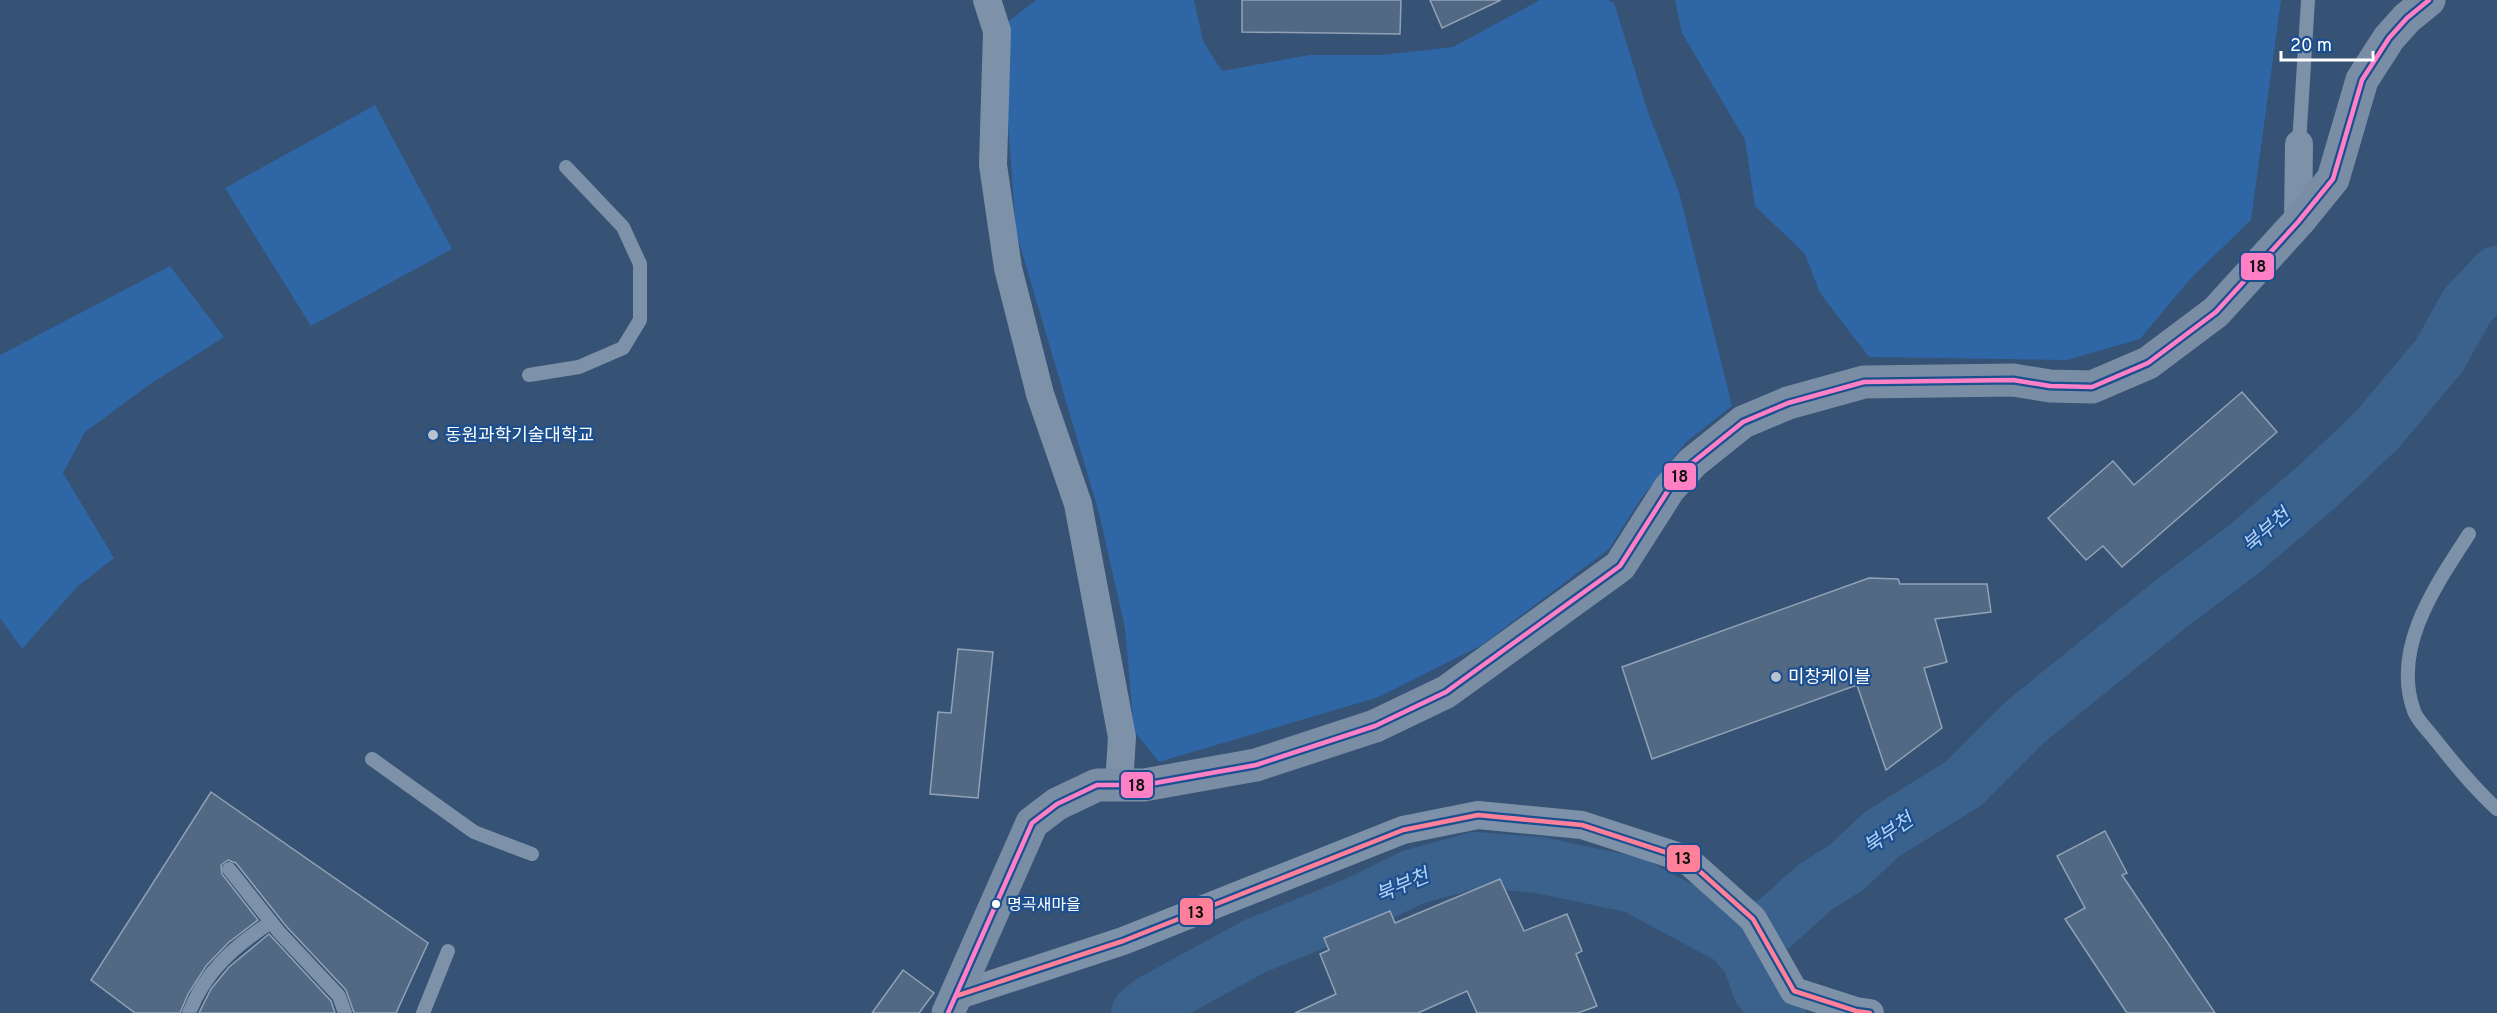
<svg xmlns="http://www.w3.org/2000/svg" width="2497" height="1013" viewBox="0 0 2497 1013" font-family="Overpass,'Noto Sans KR',sans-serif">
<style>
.green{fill:#2f66a5}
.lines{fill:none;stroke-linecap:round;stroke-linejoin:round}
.river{stroke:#3b618d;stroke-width:56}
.building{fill:#526984;stroke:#92a2b6;stroke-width:1.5}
.service{stroke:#7d92a8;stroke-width:14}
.minor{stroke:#7d92a8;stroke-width:28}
.secondary{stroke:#798da4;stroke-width:33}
.bus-1-casing{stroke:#1b4f8f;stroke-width:9}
.bus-2-casing{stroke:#1b4f8f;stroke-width:9}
.bus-1{stroke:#ff8098;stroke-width:4.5}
.bus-2{stroke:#ff80c5;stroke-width:4.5}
.poi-dot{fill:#b9c2ce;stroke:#1b4f8f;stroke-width:2}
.bus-dot{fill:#fff;stroke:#1b4f8f;stroke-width:2}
.labels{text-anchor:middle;stroke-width:4.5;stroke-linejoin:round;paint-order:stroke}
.bus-label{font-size:16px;fill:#fff;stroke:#1b4f8f;text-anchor:start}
.poi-label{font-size:18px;fill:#fff;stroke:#1b4f8f;text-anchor:start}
.water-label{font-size:20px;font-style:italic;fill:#b5d3f5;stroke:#1b4f8f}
.line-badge{stroke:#1b4f8f;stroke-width:2}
.pale-badge-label{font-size:16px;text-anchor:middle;font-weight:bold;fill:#111}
</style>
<rect width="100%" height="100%" fill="#365274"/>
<g class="green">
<path d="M1036,0H1194L1203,41L1222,71L1309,55H1381L1453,47L1540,0H1608L1614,3L1648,112L1679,192L1732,406L1686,442L1640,500L1609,549L1482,645L1379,697L1159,762L1134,731L1125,628L1099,513L1016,232L1006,96L1009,21Z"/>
<path d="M1675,0H2281L2251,220L2191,278L2140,339L2067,360L1869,357L1820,293L1805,254L1755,206L1745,140L1682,33Z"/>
<path d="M375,105L452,249L311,326L225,188Z"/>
<path d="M170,266L224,337L149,385L85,432L63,473L114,558L77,587L22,649L0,618V355Z"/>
</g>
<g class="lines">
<g class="river">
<path d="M1731,937L1773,925L1814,888L1847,867L1882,834L1963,784L2025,722L2172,603L2243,550L2320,484L2377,430L2439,356L2467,306L2497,274"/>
<path d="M1139,1013L1151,1003L1255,946L1356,905L1413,877L1475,860L1539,865L1634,885L1731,937L1750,958L1760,988L1778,1013"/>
</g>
</g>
<g class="building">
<path d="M1242,0H1401L1400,34L1242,32Z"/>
<path d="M1430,0H1501L1442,28Z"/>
<path d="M2242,392L2277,432L2122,567L2103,546L2086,560L2048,518L2113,461L2134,485Z"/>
<path d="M1869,578L1898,579L1900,584H1987L1991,612L1935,619L1947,662L1924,668L1942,728L1886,770L1857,685L1652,759L1622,667Z"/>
<path d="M958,649L993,652L978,798L930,794L938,712L951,713Z"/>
<path d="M211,792L428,943L396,1013H354L346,990L286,926L236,863L228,860L221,865L222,874L258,920L228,943L206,966L188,994L180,1013H135L91,980Z"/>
<path d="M2105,831L2127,873L2122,875L2215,1013H2127L2065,919L2085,908L2057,856Z"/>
<path d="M1500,879L1524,931L1567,914L1582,951L1576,954L1597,1006L1578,1013H1477L1467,991L1418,1013H1295L1336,994L1320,954L1329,950L1324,938L1390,911L1395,923Z"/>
<path d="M269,934L331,1001L335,1013H199L211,989L229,967Z"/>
<path d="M903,970L934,993L919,1013H872Z"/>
</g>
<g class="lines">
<g class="service">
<path d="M2299,144L2308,0"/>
<path d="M529,375L579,367L623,348L640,320V264L623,227L566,167"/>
<path d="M2469,534C2436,585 2391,648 2414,711C2417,720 2427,729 2433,737C2453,762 2473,787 2497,809"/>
<path d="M372,759L474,832L532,854"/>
<path d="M229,869L279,932L339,996L345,1013"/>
<path d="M189,1013C205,971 235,946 271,922"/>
<path d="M423,1013L448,951"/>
</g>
<g class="minor">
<path d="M987,0L997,31L993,165L1008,268L1040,394L1078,504L1122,737L1119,785"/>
<path d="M2298,222L2299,144"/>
<path d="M956,996L1123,941L1403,830L1478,815L1582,825L1686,859L1753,919L1794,991L1856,1011L1870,1013"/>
</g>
<path class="secondary" d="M948,1013L1032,823L1057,804L1097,785H1144L1256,765L1375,726L1446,692L1620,566L1669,489L1692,463L1743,422L1788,403L1864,382L2013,380L2050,386L2092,387L2148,363L2216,312L2298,222L2333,179L2362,80L2389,38L2407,18L2429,0"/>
<g class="bus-1-casing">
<path id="bus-1" d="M956,996L1123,941L1403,830L1478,815L1582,825L1686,859L1753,919L1794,991L1856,1011L1870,1013"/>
</g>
<g class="bus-2-casing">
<path id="bus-2" d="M948,1013L1032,823L1057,804L1097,785H1144L1256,765L1375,726L1446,692L1620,566L1669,489L1692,463L1743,422L1788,403L1864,382L2013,380L2050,386L2092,387L2148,363L2216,312L2298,222L2333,179L2362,80L2389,38L2407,18L2429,0"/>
</g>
<use href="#bus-1" class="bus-1"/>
<use href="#bus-2" class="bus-2"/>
</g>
<g class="poi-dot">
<circle cx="433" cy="435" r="6"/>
<circle cx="1776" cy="677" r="6"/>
</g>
<circle class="bus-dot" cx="996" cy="904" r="5"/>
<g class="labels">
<g class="bus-label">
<text x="1007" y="910">명곡새마을</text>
</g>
<g class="poi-label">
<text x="445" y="441">동원과학기술대학교</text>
<text x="1788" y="683">미창케이블</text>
</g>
<g class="water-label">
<text transform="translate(2266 530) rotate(-41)" y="7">북부천</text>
<text transform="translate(1888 833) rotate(-35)" y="7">북부천</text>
<text transform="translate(1402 885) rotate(-23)" y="7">북부천</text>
</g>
</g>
<g class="line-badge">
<rect x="2240" y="252" width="35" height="29" rx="6" fill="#ff80c5"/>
<rect x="1663" y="462" width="34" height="29" rx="6" fill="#ff80c5"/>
<rect x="1120" y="771" width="34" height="28" rx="6" fill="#ff80c5"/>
<rect x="1666" y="844" width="35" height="29" rx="6" fill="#ff8098"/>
<rect x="1179" y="897" width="35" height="29" rx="6" fill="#ff8098"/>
</g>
<g class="pale-badge-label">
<text x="2258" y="272">18</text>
<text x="1680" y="482">18</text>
<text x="1137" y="791">18</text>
<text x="1683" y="864">13</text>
<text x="1196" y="918">13</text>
</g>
<path d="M2281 51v9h92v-9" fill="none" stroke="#ffffff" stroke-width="3"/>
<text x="2290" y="51" font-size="18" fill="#ffffff" stroke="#1b4f8f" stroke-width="4.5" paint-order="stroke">20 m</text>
</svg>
